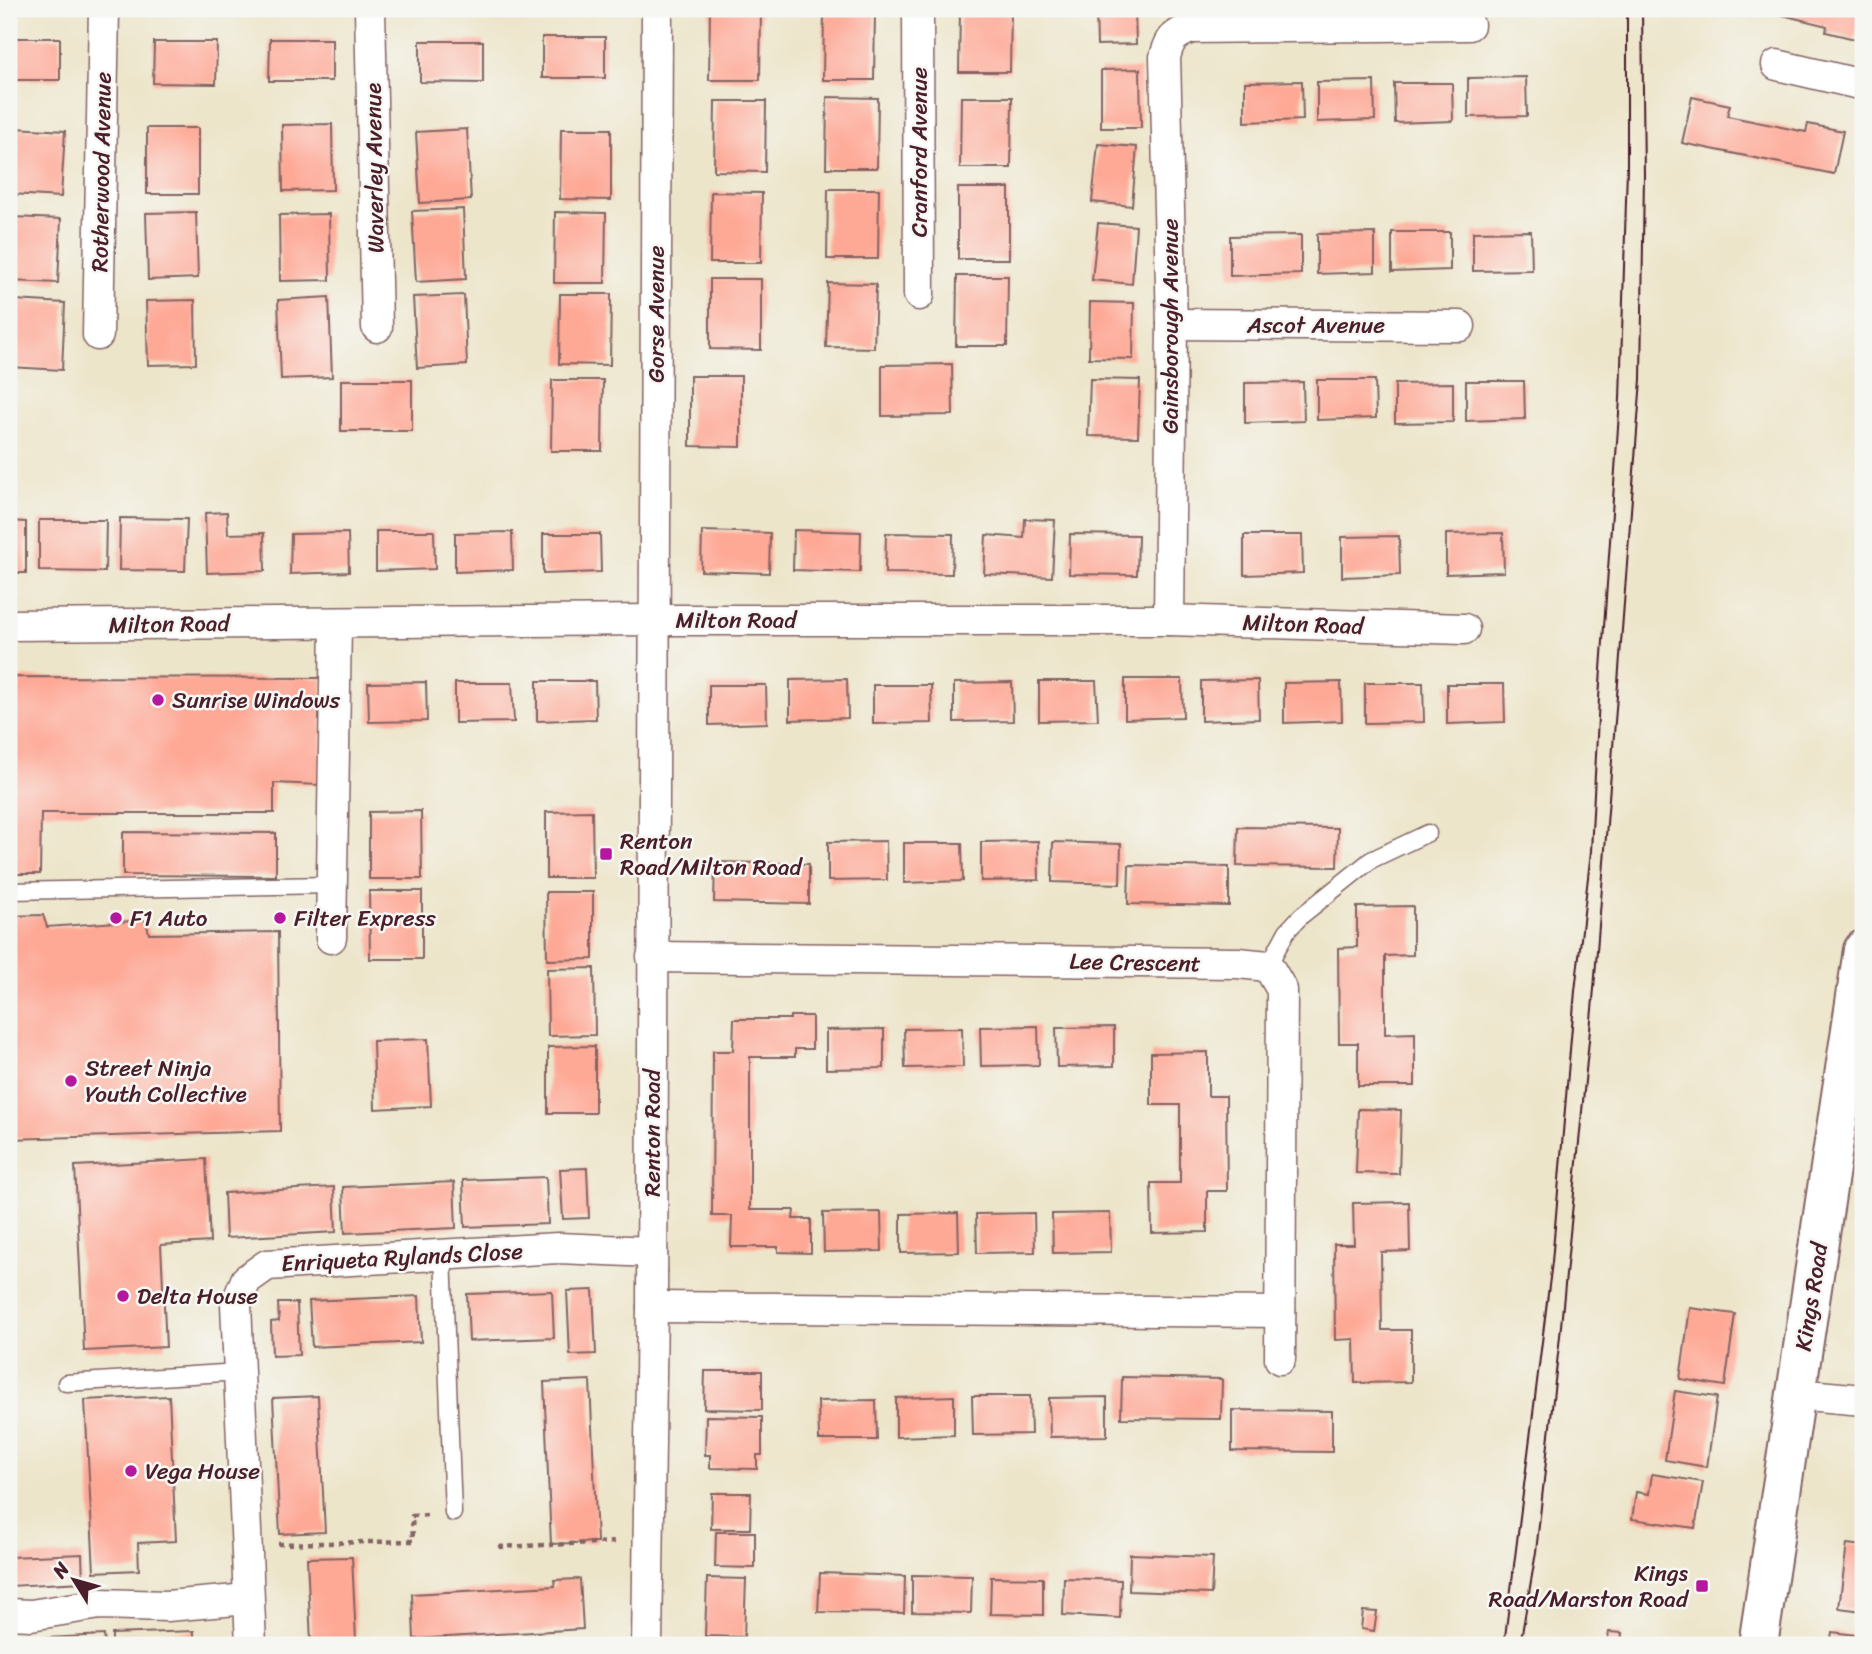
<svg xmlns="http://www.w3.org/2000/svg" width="1872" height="1654" viewBox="0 0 1872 1654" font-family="Sriracha,sans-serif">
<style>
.building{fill:#fea996}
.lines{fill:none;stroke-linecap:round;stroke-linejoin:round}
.lane-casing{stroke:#836463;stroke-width:19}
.street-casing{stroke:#836463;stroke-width:33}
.secondary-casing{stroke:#836463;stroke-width:42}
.path{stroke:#836463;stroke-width:4.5;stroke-dasharray:5 5;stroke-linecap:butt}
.lane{stroke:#fff;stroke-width:16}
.street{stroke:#fff;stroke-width:30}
.secondary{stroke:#fff;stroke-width:38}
.tram{stroke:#4a1f2b;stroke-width:2}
.poi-dot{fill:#b5179e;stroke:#f6f6f2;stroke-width:2.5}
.labels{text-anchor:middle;stroke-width:5;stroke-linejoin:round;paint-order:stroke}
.street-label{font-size:23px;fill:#4a1f2b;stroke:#f6f6f2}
.poi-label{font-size:23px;fill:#4a1f2b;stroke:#f6f6f2;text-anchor:start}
</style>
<rect width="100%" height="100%" fill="#f6f6f2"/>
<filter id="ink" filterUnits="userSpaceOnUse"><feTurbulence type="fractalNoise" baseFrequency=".0143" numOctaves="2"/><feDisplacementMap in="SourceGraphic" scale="14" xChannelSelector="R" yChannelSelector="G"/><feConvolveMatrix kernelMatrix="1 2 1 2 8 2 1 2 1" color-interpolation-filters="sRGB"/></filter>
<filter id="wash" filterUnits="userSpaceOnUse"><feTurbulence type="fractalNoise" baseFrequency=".00686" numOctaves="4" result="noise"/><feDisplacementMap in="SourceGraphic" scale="28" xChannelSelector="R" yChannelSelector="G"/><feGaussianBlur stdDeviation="1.57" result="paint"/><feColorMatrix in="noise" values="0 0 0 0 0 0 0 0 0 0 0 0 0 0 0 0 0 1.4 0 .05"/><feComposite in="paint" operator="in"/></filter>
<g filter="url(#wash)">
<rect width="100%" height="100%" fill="#ede5ca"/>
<g id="blocks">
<g class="building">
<path d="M710,9L761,10L760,80H709Z"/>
<path d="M960,9H1011L1010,72H959Z"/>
<path d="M1096,9H1135L1136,44L1097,45Z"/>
<path d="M1721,9H1750L1748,16Z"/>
<path d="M1758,9H1862L1855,39L1826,32L1827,26Z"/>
<path d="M824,10H875L874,80H823Z"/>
<rect x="542" y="37" width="63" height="41"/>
<rect x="9" y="38" width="51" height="42"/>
<path d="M270,39H332V81H269Z"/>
<path d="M420,41H483V83L420,82Z"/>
<path d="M154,42H217L216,84L153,83Z"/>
<path d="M1140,69L1141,128H1101V70Z"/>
<path d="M1526,77L1527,116L1468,117V78Z"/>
<path d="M1302,81L1303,120L1245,122V82Z"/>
<path d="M1374,81L1375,120L1317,122V82Z"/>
<path d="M1394,83H1452L1453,121L1395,123Z"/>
<path d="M827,97L878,98L877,168H826Z"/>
<path d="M961,97H1012L1011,168H960Z"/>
<path d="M1692,97L1730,105L1727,116L1806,132L1808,124L1843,131L1834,174L1682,143Z"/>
<path d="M715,101H766L765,172L714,171Z"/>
<path d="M332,124L333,190L283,191L282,125Z"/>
<path d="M15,128L65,131L61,197L12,194Z"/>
<rect x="147" y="128" width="51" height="66"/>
<path d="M467,129L471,200L420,203L416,132Z"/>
<path d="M561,129H611V200L560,199Z"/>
<path d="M1098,144L1137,147L1132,206L1092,202Z"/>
<rect x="958" y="188" width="51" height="71"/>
<path d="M828,189H879L878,259H827Z"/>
<path d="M711,192L762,193L761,263H710Z"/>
<path d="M463,209L466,279L416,282L412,211Z"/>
<path d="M196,212L198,278L148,280L146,213Z"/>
<path d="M555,212L606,213L605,283H554Z"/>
<path d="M329,214L330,280L280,281L279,215Z"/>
<path d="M12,217L61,219L58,283L10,281Z"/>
<path d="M1098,223L1136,226L1132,284L1092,280Z"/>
<path d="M1531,231L1532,270L1473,271V232Z"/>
<path d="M1392,232H1450V270L1392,272Z"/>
<path d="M1375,233V272L1317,274V234Z"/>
<path d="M1301,235V274L1230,276V236Z"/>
<path d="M957,276H1008L1007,346H956Z"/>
<path d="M710,279H761V350L710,349Z"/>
<path d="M828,283L876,284L874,348L826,347Z"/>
<path d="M560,294H611L610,365L559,364Z"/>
<path d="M464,295L467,365L417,368L413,297Z"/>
<path d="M329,297L332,377L281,379L278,300Z"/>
<path d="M14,300L65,303L62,370L10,367Z"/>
<path d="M195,300L196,364L148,365L146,301Z"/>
<path d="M1090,302L1134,303L1133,359L1089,358Z"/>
<path d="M952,364L953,415L882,416V365Z"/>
<path d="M690,376H741V447L690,446Z"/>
<path d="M1090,379L1140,380L1138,437L1088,436Z"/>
<rect x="341" y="380" width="71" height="51"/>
<path d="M552,380H603L602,451H551Z"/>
<path d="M1317,380H1375L1376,418L1317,420Z"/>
<path d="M1466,381H1524L1525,419L1466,421Z"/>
<path d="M1303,382L1304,421L1245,423V383Z"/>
<path d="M1453,383V422L1395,423V384Z"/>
<path d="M227,512L228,534L264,533L265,571L207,573L205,513Z"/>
<path d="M120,518L187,519L185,571L119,570Z"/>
<path d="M1025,519L1055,520L1052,577L984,574L986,535L1024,538Z"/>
<path d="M39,520H106L105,572L39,571Z"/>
<path d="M9,521L26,522V573H9Z"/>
<path d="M794,530L861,532L860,572L793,570Z"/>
<path d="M376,531H434L435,569L376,571Z"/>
<path d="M702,531L770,533L769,573L701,571Z"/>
<path d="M512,532L513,570L455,572V533Z"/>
<path d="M348,533L349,572L290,574L291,534Z"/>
<path d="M886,533L953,534L952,574L885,573Z"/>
<path d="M1503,533L1504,572L1446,574V534Z"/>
<path d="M543,534H600L601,572L543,574Z"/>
<path d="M1070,534L1138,535L1137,575L1069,574Z"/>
<path d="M1244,535H1302L1303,573L1244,575Z"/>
<path d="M1399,536L1400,575L1342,577V537Z"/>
<path d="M9,677L322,678L321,785L274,783V813H41L40,874H9Z"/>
<path d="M847,679L848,718L790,720V680Z"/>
<path d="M1125,679H1182L1183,717L1125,719Z"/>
<path d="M1258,680L1259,719L1201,721V681Z"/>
<path d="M537,681H595L596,719L537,721Z"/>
<path d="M1039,681H1096L1098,720L1039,721Z"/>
<path d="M426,682L427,721L369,722L368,683Z"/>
<path d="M1012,682L1013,721L954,722V683Z"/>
<path d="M1341,682L1342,721L1284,723V683Z"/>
<path d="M455,683H512L514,722L455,723Z"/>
<path d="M1365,683H1423L1424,722L1365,723Z"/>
<path d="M1447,684H1504L1505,722L1447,724Z"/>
<path d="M709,685H766L767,723L709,725Z"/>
<path d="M873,685H931L932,723L873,724Z"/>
<path d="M421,811L422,879H369V812Z"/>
<path d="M592,811L593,878H546V812Z"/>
<path d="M1238,827L1338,828L1337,867L1237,866Z"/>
<path d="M123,832L276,833V876L123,875Z"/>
<path d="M886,841L887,880L828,881V842Z"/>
<path d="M1038,841L1039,880L981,881V842Z"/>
<path d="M1053,842L1121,844L1120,884L1052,882Z"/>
<path d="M904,843H962L963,881L904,883Z"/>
<path d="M715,862L809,864V904L714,902Z"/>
<path d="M1129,865L1229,867V906L1128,904Z"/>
<path d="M369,891H422V959H370Z"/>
<path d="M546,892H593V959L547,960Z"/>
<path d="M1413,906V955L1385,956V1034L1415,1033V1086H1358V1043H1339L1338,948L1357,947V907Z"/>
<path d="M43,915L47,927L146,920L149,934L278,932L280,1131L9,1139V916Z"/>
<path d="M594,968L595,1035L548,1036L547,969Z"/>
<path d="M790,1016H812V1049H795V1057H750V1210H794L793,1219H811V1253L778,1252V1247H731L732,1216H712L713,1051H733L734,1019H790Z"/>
<path d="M1038,1026L1039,1065L981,1066L980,1027Z"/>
<path d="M1114,1027V1066L1057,1067L1056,1028Z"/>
<path d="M962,1028L963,1067L905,1068L904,1029Z"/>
<path d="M884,1029V1068L826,1069V1030Z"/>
<path d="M428,1039L431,1106L375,1109L373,1041Z"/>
<path d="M595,1046V1113H548V1047Z"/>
<path d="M1208,1052V1096H1226L1227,1191H1207V1232L1152,1233L1151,1183H1180V1105H1151V1053Z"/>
<path d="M1358,1109L1401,1110L1399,1174L1356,1173Z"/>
<path d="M206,1159L210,1242L161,1245L166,1347L84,1351L75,1166Z"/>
<path d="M587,1168L589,1218L563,1219L560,1169Z"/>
<path d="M546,1177L548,1224L465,1227L463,1180Z"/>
<path d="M454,1182L456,1228L345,1233L343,1187Z"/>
<path d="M334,1187L336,1232L226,1238L224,1193Z"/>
<path d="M1409,1202L1410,1251L1381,1252L1382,1330H1411V1382L1355,1383L1354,1339L1335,1340L1334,1244H1354L1353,1203Z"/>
<path d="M881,1212L882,1251L824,1252L823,1213Z"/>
<path d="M958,1213L959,1252L901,1253V1214Z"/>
<path d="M1034,1213L1035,1252L977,1253L976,1214Z"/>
<path d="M1110,1213L1111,1252L1053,1253L1052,1214Z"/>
<path d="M593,1290L596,1354L570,1355L567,1291Z"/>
<path d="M552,1291L554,1338L469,1341L467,1294Z"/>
<path d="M419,1296L421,1342L312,1347L309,1301Z"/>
<path d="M278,1303H297L299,1355L272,1356L271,1322L279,1321Z"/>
<path d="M1690,1308L1735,1314L1725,1386L1680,1379Z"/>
<path d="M705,1371H762V1410L704,1409Z"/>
<path d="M1122,1377L1222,1379L1221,1419L1121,1418Z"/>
<path d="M590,1380L597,1542L551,1544L544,1382Z"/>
<path d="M1675,1391L1717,1397L1707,1467L1665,1460Z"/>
<path d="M169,1396L176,1541L138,1543L139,1570L94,1572L85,1400Z"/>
<path d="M318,1396L325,1532L280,1534L273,1398Z"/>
<path d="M954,1396V1435L896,1437V1398Z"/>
<path d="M972,1396H1030L1031,1434L973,1435Z"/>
<path d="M1107,1397V1436L1050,1437L1049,1398Z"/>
<path d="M876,1400L877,1440H819L818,1401Z"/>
<path d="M1232,1410L1332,1411V1452L1232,1451Z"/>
<path d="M706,1416L762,1417V1455H757V1469L710,1468V1455H705Z"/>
<path d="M1652,1474L1703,1482L1695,1528L1632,1519L1636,1492L1649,1494Z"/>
<path d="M712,1493H751L750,1529H711Z"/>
<path d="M716,1532H755V1568L715,1567Z"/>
<path d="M1847,1544L1863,1546V1611L1839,1608Z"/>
<path d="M82,1554L83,1582L9,1586V1557Z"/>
<path d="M1130,1554L1213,1557L1211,1594L1129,1591Z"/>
<path d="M352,1557L356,1640L311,1642L307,1558Z"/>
<path d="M820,1573L905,1576L904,1613L818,1612Z"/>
<path d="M912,1575L972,1576L971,1613L912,1612Z"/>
<path d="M991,1577L1043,1578V1615L990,1614Z"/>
<path d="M707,1578L746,1579L744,1637L705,1636Z"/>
<path d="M1064,1578L1121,1580L1120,1618L1063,1615Z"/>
<path d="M580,1579L583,1629L414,1639L412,1594L555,1586L554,1580Z"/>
<path d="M1363,1611L1377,1612L1374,1631L1361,1629Z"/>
<path d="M194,1631V1645H112V1634Z"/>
<path d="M1609,1632L1622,1633L1621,1645H1607Z"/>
<path d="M1832,1632L1863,1636V1645H1830Z"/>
<path d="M104,1635L105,1645H9V1640Z"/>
</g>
</g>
</g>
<g filter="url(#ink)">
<use href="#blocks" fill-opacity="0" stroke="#836463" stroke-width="2"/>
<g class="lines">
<g class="lane-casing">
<g id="lane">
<path d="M9,891L332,885"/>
<path d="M1268,966L1287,931L1301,916L1371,860L1428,833"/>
<path d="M443,1255L453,1513"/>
<path d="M66,1383L239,1372"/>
</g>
</g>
<g class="street-casing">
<g id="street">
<path d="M370,9L377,327"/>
<path d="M918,9L919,295"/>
<path d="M1777,65L1863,85"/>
<path d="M1172,324L1460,326"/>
<path d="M98,335L104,9"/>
<path d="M1169,620L1172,324L1165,57C1170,38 1174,35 1191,28L1469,25"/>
<path d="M9,625L655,620H1169L1464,629"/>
<path d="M331,938L336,623"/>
<path d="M652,957L1238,963L1268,966L1282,990L1280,1359"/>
<path d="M652,1307L1280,1312"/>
<path d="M1796,1394L1863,1400"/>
<path d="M9,1614L31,1615L100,1604L167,1606L248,1599"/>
<path d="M251,1645L236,1304L246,1280L267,1265L558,1248L652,1252"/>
<path d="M647,1645L652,1307L657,9"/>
</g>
</g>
<g class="secondary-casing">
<path id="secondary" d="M1758,1645L1863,950"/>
</g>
<g class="path">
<path d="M278,1544L413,1541L412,1516L428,1515"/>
<path d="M499,1547L617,1542"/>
</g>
<use href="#lane" class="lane"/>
<use href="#street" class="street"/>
<use href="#secondary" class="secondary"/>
<g class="tram">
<path d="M1504,1645L1552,1262L1575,991L1591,851L1599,698L1620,399L1627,168V9"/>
<path d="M1520,1645L1536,1552L1560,1336L1594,989L1616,709L1641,379L1644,175L1642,9"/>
</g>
</g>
</g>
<g class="poi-dot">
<circle cx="158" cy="700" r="7"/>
<rect x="599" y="847" width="14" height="14" rx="3.5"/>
<circle cx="116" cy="918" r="7"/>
<circle cx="280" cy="918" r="7"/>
<circle cx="71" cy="1081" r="7"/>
<circle cx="123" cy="1296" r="7"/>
<circle cx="131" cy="1471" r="7"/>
<rect x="1695" y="1579" width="14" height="14" rx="3.5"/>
</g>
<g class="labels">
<g class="street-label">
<text transform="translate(919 152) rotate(-90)" y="8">Cranford Avenue</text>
<text transform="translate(374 168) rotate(-91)" y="8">Waverley Avenue</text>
<text transform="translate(101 172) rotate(-89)" y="8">Rotherwood Avenue</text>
<text transform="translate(656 314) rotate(-90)" y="8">Gorse Avenue</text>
<text x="1316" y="333">Ascot Avenue</text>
<text transform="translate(1170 326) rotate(-90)" y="8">Gainsborough Avenue</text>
<text x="736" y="628">Milton Road</text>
<text transform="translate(169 624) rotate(-1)" y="8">Milton Road</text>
<text transform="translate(1303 624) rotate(2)" y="8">Milton Road</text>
<text transform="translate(1135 962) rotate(1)" y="8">Lee Crescent</text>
<text transform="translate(652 1133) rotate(-90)" y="8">Renton Road</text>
<text transform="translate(402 1257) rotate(-3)" y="8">Enriqueta Rylands Close</text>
<text transform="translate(1811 1297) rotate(-81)" y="8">Kings Road</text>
</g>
<g class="poi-label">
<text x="172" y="708">Sunrise Windows</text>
<text x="620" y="849">Renton<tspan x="620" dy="26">Road/Milton Road</tspan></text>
<text x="130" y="926">F1 Auto</text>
<text x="294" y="926">Filter Express</text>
<text x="85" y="1076">Street Ninja<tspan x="85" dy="26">Youth Collective</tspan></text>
<text x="137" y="1304">Delta House</text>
<text x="145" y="1479">Vega House</text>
<text x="1688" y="1581" text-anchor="end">Kings<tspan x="1688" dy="26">Road/Marston Road</tspan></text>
</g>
</g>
<rect width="1872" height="1654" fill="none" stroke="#f6f6f2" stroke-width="35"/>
<g transform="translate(74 1580) rotate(307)" stroke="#f6f6f2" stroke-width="5" paint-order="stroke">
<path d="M0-5L12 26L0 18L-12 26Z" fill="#4a1f2b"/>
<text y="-10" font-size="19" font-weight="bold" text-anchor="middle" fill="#4a1f2b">N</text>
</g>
</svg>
